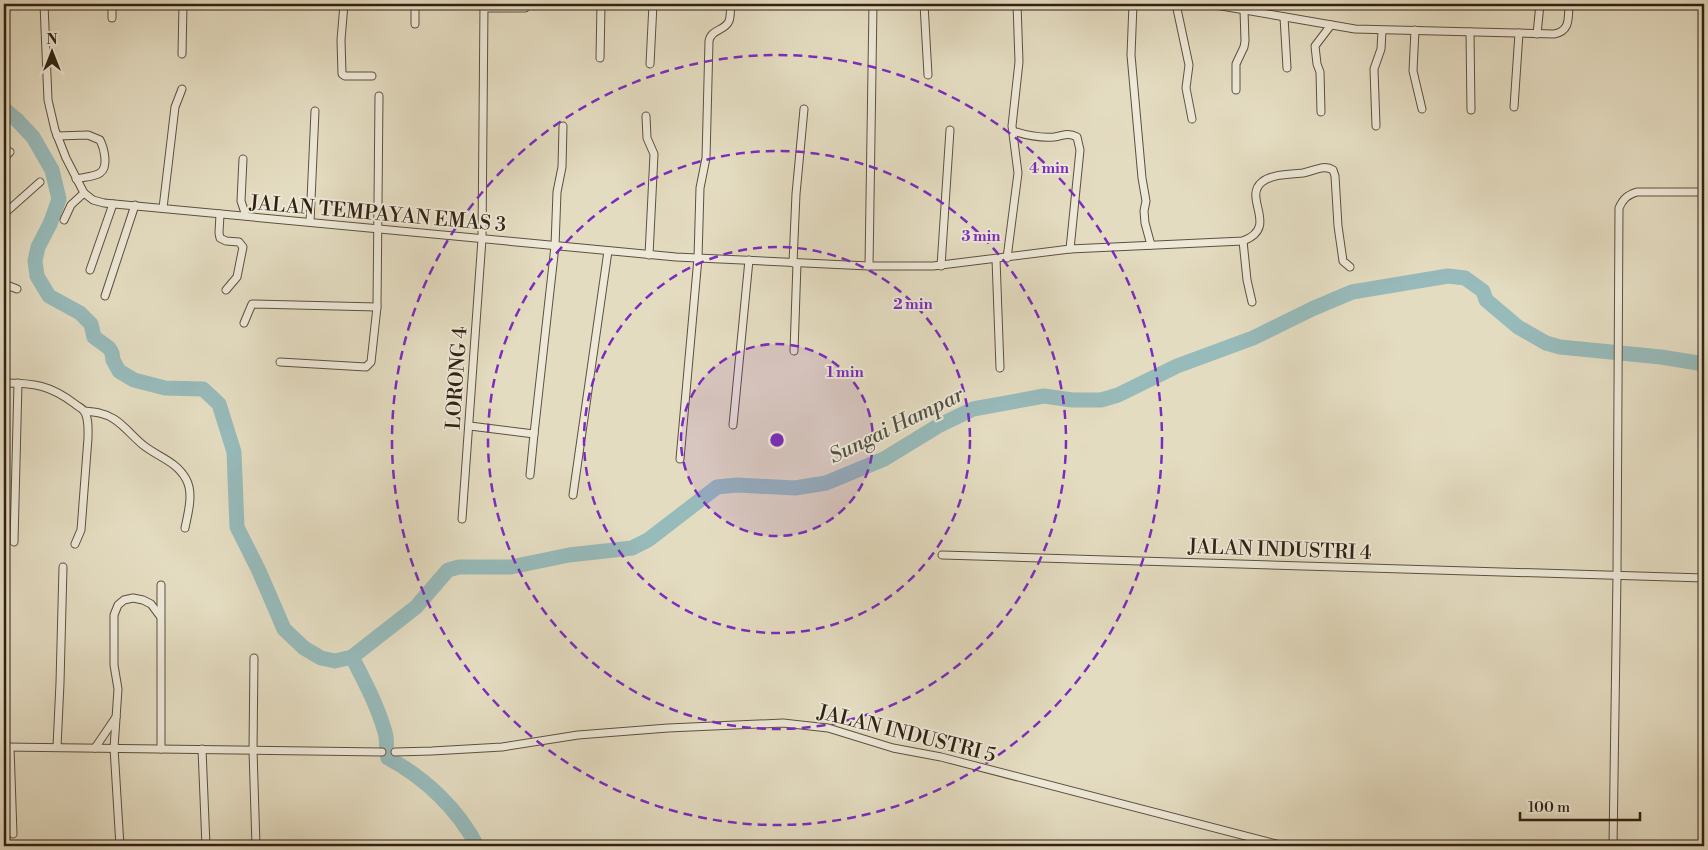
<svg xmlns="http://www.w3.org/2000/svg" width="1708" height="850" viewBox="0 0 1708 850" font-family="'Libre Bodoni',serif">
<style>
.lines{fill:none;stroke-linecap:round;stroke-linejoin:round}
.river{stroke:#97baba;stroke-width:15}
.street-casing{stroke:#5e503e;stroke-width:9}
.street{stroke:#ede8d7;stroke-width:7}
.ring{fill:none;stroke:#7b2cbf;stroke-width:2.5;stroke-dasharray:9 6}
.labels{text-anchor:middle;stroke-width:4;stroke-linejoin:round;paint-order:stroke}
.street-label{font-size:20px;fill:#312113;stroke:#ede8d7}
.water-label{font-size:21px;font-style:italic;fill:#504f45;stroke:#ede8d7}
.centre{fill:#7b2cbf;stroke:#ede8d7;stroke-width:2.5}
.ring-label{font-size:15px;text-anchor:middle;font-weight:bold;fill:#7b2cbf;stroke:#ede8d7;stroke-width:4;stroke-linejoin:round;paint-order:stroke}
</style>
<rect width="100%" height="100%" fill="#e4dcc1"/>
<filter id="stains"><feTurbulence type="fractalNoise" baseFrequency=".004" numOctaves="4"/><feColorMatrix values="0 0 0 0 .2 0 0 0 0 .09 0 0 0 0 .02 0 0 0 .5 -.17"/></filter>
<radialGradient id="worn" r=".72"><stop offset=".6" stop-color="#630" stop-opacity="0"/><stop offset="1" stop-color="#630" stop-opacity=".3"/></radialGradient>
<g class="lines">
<g class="river">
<path d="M4,109L17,120L33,137L52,170L59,199L50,224L38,247L35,261L37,276L49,296L80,313L91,324L94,337L109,348L112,353L113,360L119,371L134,380L165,388L203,389L219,404L234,452L237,527L259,571L284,629L304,648L321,658L335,661L352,657C365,682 377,705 385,732C388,741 385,750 388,758C425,778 458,809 477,846"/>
<path d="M352,657L416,607L448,570L459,567H511L569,555L632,548L648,540L717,487L737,485L795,488L826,483L884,459L938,426L973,409L1044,396L1072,400H1101L1118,395L1177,366L1253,338L1312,309L1352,292L1448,276L1465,278L1483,291L1486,300L1518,327L1546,343L1560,347L1661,357L1704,364"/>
</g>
<g class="street-casing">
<g id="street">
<path d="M44,4L48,100L55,130L66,158L84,193L93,200L104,203L676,257L869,266H933L1070,249L1243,241C1280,227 1242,198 1262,182C1272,174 1291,174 1303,173C1314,171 1324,164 1333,170L1335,176L1338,226L1343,261L1350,267"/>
<path d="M112,4V18"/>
<path d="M344,4L341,40L342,74L345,76H372"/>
<path d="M924,4L928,75"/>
<path d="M1133,4L1131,55L1142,178L1146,201L1144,211L1145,223L1151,245"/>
<path d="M1176,4L1189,65L1186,88L1192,119"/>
<path d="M1210,4L1355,29L1554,34C1571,31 1568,17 1569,4"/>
<path d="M484,8H525"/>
<path d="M1284,17L1287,68"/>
<path d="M415,24V4"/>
<path d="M1415,30L1413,71L1422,109"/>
<path d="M1470,32L1471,110"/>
<path d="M1537,34L1540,4"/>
<path d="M182,54L183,4"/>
<path d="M600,58L601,4"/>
<path d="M650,64L653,4"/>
<path d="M1236,90V64L1244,47L1245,41L1244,10"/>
<path d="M1514,107L1519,33"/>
<path d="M1321,112L1320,72L1317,64L1315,46L1331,25"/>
<path d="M646,116L647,138L654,154L649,255"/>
<path d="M1376,126L1374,69L1381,49L1382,31"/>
<path d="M1013,131C1025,135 1041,138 1054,137C1063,136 1067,132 1077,137L1080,150L1070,249"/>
<path d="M57,136L88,135L100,140C104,148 109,167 100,173C94,177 83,177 76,179"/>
<path d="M4,158L10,152"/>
<path d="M243,159L241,201L246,216"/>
<path d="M163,208L175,107L182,89"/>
<path d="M4,214L40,182"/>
<path d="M220,214L219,233L220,238L226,241L239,242L243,247L237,277L226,290"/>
<path d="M64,220L71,205L84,193"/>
<path d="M310,222L315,111"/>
<path d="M1243,241L1247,280L1252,302"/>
<path d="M1007,258L1018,173L1012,126L1019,62L1017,4"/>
<path d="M996,259L1000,368"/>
<path d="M793,263L796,194L804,109"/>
<path d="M869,266L873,4"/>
<path d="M941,266L950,130"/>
<path d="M90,270L113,204"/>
<path d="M4,284L17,289"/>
<path d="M105,296L135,205"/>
<path d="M244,323L252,304L377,307"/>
<path d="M794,351L797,263"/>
<path d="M280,362L366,367L371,362L377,307L379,96"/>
<path d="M4,383C34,383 50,385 75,404C77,406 82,408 84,411C89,418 88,430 88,438L81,530L75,544"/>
<path d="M84,411C95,412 105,413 114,419C125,426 133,437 143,445C158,457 176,461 186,479C194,493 188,513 185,528"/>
<path d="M733,425L749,260"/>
<path d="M470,426L534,434L530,475"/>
<path d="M534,434L555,246L557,192L562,167L563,126"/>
<path d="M680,459L698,258L700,188L706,158L709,41C711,29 725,31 729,21C731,16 730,9 731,4"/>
<path d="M573,495L608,251"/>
<path d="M462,519L482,239L484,4"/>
<path d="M14,542L18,383"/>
<path d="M942,555L1704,578"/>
<path d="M161,585V749"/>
<path d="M254,658L253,750L256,846"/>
<path d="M4,747L382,752"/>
<path d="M10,747L13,834"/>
<path d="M57,747L60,683L63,567"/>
<path d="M95,748L116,717"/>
<path d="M202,749L206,846"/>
<path d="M395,752L432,751L502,747L578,735L668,728L783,723L828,728L893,748L941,757L1284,846"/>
<path d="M120,846L114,748L118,689L114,665V615L118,605L124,600L133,598L143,600L151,604L160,616"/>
<path d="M1613,846L1617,575L1619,208C1623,199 1627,195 1637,192H1704"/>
</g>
</g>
<use href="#street" class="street"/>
</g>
<circle cx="777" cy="440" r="96" fill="#7b2cbf" fill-opacity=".12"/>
<g class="ring">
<circle cx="777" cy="440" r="96"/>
<circle cx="777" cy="440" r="193"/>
<circle cx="777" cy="440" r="289"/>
<circle cx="777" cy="440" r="385"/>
</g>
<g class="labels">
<g class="street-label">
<text transform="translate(378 213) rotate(5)" y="7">JALAN TEMPAYAN EMAS 3</text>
<text transform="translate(456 378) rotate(-86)" y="7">LORONG 4</text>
<text transform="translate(1280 549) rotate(2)" y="7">JALAN INDUSTRI 4</text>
<text transform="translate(907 733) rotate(14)" y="7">JALAN INDUSTRI 5</text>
</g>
<g class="water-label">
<text transform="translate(896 425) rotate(-26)" y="7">Sungai Hampar</text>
</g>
</g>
<circle cx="777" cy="440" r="8" class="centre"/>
<g class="ring-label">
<text x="1049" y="173">4 min</text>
<text x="981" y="241">3 min</text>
<text x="913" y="309">2 min</text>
<text x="845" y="377">1 min</text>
</g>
<rect width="1708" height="850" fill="none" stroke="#e4dcc1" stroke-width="20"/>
<rect x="5" y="5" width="1698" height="840" fill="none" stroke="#312113" stroke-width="2.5"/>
<rect x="10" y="10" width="1688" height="830" fill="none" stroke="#312113"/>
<g transform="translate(52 52)" stroke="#ede8d7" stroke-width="4" paint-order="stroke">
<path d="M0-4L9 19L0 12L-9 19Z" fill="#312113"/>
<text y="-8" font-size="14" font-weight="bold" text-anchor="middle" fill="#312113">N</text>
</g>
<path d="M1520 812v8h120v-8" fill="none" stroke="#312113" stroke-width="2.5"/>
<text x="1528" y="812" font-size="15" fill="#312113" stroke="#ede8d7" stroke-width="4" paint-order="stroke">100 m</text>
<rect width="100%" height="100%" filter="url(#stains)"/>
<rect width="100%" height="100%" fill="url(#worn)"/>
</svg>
